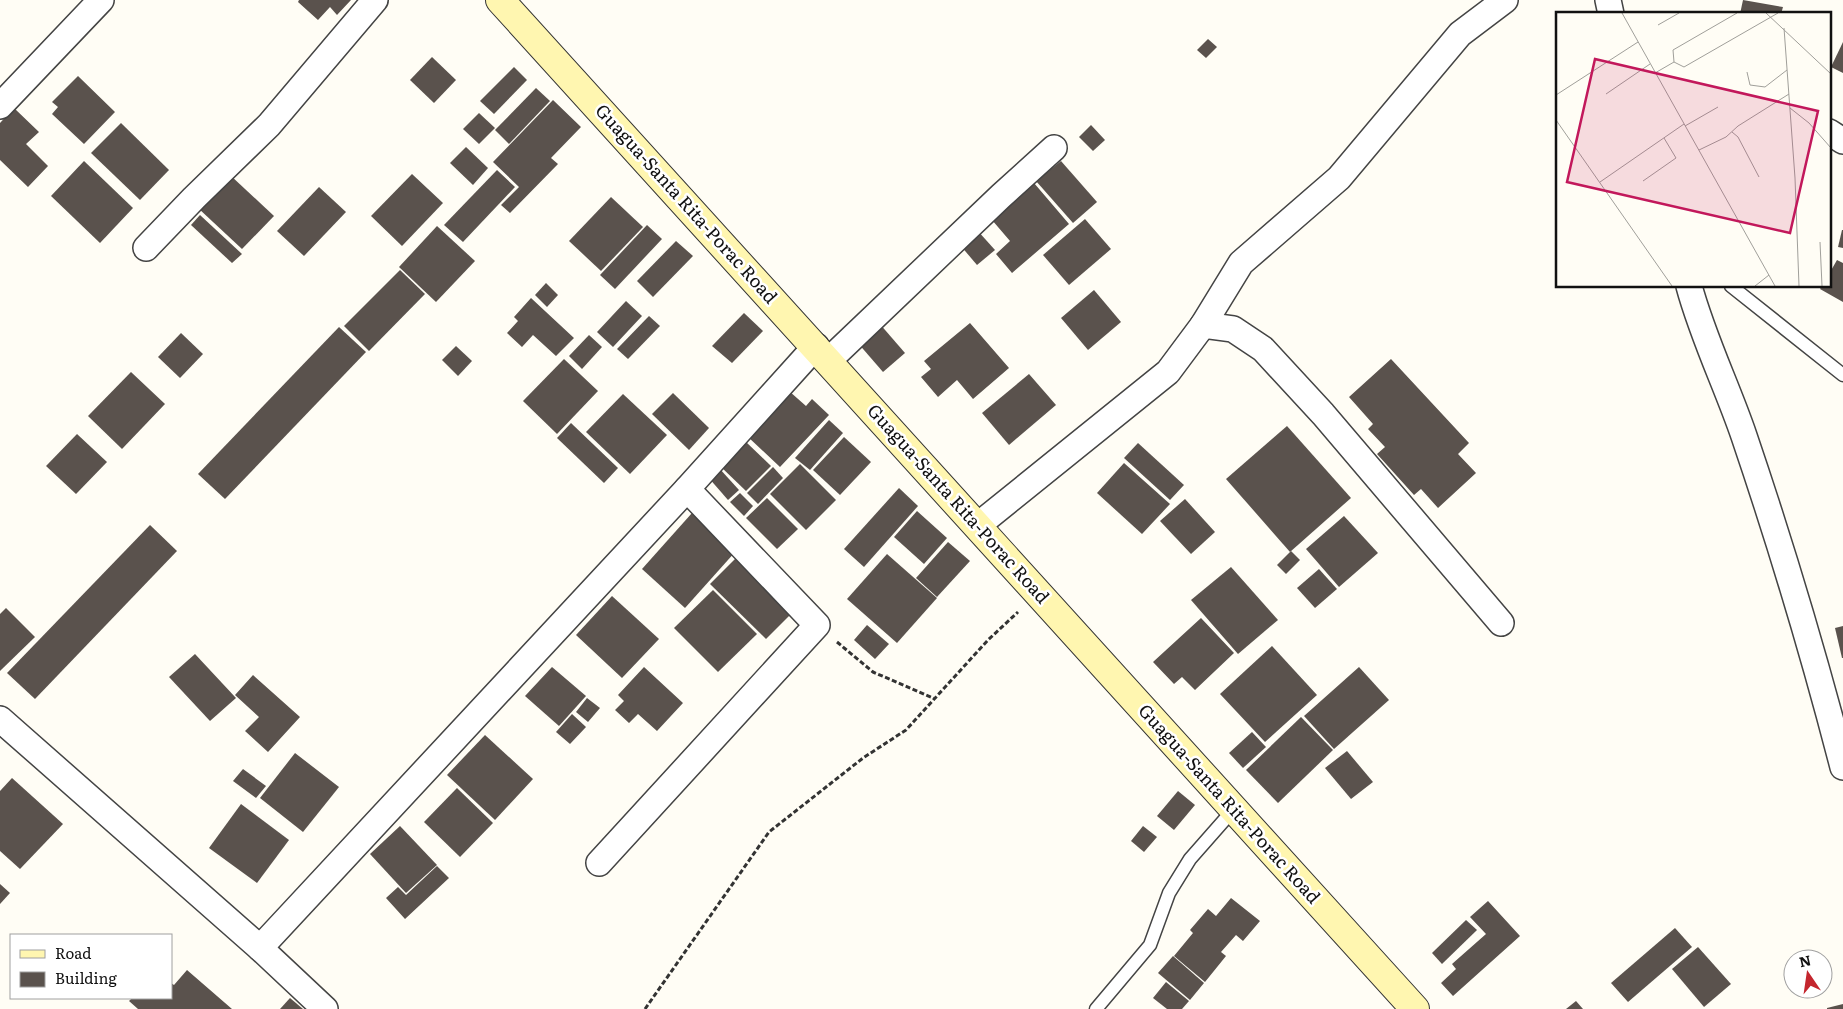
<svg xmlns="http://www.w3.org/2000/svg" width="1843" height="1009" viewBox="0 0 1843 1009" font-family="Literata,serif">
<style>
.building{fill:#5a524d}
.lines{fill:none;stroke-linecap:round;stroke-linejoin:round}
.lane-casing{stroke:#444;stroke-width:15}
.street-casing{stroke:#444;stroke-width:28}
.secondary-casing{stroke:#333;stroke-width:30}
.path{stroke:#333;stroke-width:3;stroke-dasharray:5 2.5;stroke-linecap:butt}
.lane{stroke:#fff;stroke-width:12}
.street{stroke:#fff;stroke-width:25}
.secondary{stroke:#fff6b0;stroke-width:28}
.labels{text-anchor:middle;stroke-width:5;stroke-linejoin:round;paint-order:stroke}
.street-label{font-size:18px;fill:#111;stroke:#fff}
.inset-road{fill:none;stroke:#a09f9a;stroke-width:1}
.view{fill:#c2185b;fill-opacity:0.15;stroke:#c2185b;stroke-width:2.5}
.inset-edge{fill:none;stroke:#111;stroke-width:2.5}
</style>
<rect width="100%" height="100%" fill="#fffdf5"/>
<g class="building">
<path d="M299,0H351L337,15L330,7L318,20L298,2Z"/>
<path d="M1743,0L1783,7L1781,14H1740Z"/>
<path d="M1208,39L1217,47L1206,58L1197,50Z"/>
<path d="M1843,42V73L1831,67Z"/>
<path d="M432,57L456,80L434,103L410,80Z"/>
<path d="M514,67L527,80L494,114L480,101Z"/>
<path d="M78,76L115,112L84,144L52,114L58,107L52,102Z"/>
<path d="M536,88L550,101L509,144L495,130Z"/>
<path d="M553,100L581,127L551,158L558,164L510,213L501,205L519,187L493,162Z"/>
<path d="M14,108L39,132L26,144L48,166L28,187L0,160V123Z"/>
<path d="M479,113L495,128L479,144L463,129Z"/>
<path d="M121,123L169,170L140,200L91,153Z"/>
<path d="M1091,125L1105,140L1093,151L1079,137Z"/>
<path d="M466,147L488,168L473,185L450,163Z"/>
<path d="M84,161L133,208L100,243L51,196Z"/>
<path d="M1061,161L1097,202L1073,223L1036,181Z"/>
<path d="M497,170L515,187L463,242L444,225Z"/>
<path d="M412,174L443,203L402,246L371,216Z"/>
<path d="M230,175L274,216L242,249L198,208Z"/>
<path d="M1034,183L1069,224L1012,273L996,254L1010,241L992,220Z"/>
<path d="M319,187L346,212L304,256L277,231Z"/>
<path d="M611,197L643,227L601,271L569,241Z"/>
<path d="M200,215L242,254L232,263L191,225Z"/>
<path d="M1085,219L1111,249L1069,285L1043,255Z"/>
<path d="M647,225L662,239L615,289L600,275Z"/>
<path d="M437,226L475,261L436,302L399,267Z"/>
<path d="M977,230L995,250L977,265L960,245Z"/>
<path d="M1842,230H1843V248L1838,247Z"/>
<path d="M676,241L693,256L653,297L637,281Z"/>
<path d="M1837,260L1843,263V302L1820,289L1822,286H1829V274Z"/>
<path d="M400,270L425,294L369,351L344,326Z"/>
<path d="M546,283L558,295L547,307L535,295Z"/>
<path d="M1094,290L1121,322L1088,350L1061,318Z"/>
<path d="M531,298L574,338L556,356L533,335L522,347L507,333L518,321L514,317Z"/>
<path d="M626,301L642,316L613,347L597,332Z"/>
<path d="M744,313L763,331L732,363L712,346Z"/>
<path d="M649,316L660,326L628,359L617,349Z"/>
<path d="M879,323L905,353L883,372L857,342Z"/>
<path d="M970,323L1009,368L973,399L957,380L938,397L921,377L931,369L924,361Z"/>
<path d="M339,327L366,352L225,499L198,474Z"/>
<path d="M181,333L203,354L180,378L158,357Z"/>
<path d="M589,335L602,347L582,369L569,356Z"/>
<path d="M456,346L472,361L458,376L442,360Z"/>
<path d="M564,359L598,391L557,434L523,401Z"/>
<path d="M1391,359L1469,443L1458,454L1476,473L1438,508L1421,489L1414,495L1377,454L1385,447L1368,429L1373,424L1349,397Z"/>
<path d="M131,372L165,404L122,449L88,416Z"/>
<path d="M1029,374L1056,405L1009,445L982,413Z"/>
<path d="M789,391L806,406L812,399L829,415L780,467L747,436Z"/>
<path d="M673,393L709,428L689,450L652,414Z"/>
<path d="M623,394L667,435L630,474L586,432Z"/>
<path d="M829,420L843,433L810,470L795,458Z"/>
<path d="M571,423L618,468L604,483L557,438Z"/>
<path d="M1287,426L1351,498L1290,552L1226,479Z"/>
<path d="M77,434L107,462L76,494L46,466Z"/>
<path d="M844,437L871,462L840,495L813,470Z"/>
<path d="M745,441L771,466L746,491L720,466Z"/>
<path d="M1138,443L1184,485L1170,500L1124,458Z"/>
<path d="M1124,463L1170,504L1142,534L1097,493Z"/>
<path d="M800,464L836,500L806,530L770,494Z"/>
<path d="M773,467L783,478L758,504L747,493Z"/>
<path d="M719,468L739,490L728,500L708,477Z"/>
<path d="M899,488L918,506L864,567L844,549Z"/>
<path d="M740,493L753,506L744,516L730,502Z"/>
<path d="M767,498L798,529L777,549L746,518Z"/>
<path d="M1185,499L1215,532L1191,554L1160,521Z"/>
<path d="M917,511L947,538L924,564L894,537Z"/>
<path d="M692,513L736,551L685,608L642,569Z"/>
<path d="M1344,516L1378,553L1339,587L1306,549Z"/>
<path d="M150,525L177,551L35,699L7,673Z"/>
<path d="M948,542L970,561L937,597L916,578Z"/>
<path d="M1291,551L1300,560L1286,574L1277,565Z"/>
<path d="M887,554L937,598L897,643L847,599Z"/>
<path d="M739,555L795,610L766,639L710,584Z"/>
<path d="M1231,567L1278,620L1238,654L1191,600Z"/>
<path d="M1319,569L1337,589L1315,608L1297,588Z"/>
<path d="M713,590L757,634L718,672L674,628Z"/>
<path d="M612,596L659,639L622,678L576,635Z"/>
<path d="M6,608L35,637L0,671V614Z"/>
<path d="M1201,618L1234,653L1195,690L1182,677L1174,684L1153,662Z"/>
<path d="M867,625L889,644L875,659L854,640Z"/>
<path d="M1843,626V658H1842L1835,628Z"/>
<path d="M1272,646L1317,695L1265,742L1220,694Z"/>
<path d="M195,654L236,698L210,721L169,677Z"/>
<path d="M552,667L586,696L559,726L525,696Z"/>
<path d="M644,667L683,703L657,731L638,714L629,723L615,710L624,701L618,695Z"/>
<path d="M1359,667L1389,700L1334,749L1304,716Z"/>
<path d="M253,675L300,717L268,752L245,731L259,717L235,695Z"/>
<path d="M587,698L600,708L588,722L576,712Z"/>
<path d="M572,714L586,727L570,744L556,732Z"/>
<path d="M1301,717L1333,750L1278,803L1246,770Z"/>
<path d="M1252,732L1266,747L1243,768L1229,753Z"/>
<path d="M485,735L533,779L495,820L447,775Z"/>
<path d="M1347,751L1373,782L1351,799L1325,768Z"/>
<path d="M295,753L339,787L303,832L260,798Z"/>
<path d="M243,769L266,786L256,798L233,781Z"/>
<path d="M12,778L63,824L20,869L0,851V791Z"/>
<path d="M457,788L493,823L460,857L424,822Z"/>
<path d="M1178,791L1195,805L1174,830L1157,816Z"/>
<path d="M241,804L289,840L257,883L209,848Z"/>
<path d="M400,826L437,865L406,893L370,854Z"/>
<path d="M1143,826L1157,837L1144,852L1131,841Z"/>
<path d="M437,866L449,878L405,919L386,898L398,887L406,895Z"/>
<path d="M0,884L10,893L0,904Z"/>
<path d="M1231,898L1260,921L1243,941L1236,935L1221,952L1226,956L1205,982L1174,956L1193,933L1190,930L1208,909L1216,916Z"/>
<path d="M1488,901L1520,936L1453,996L1441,983L1456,969L1452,964L1486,934L1470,917Z"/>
<path d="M1466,920L1477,930L1442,964L1432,953Z"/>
<path d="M1675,928L1692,947L1628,1002L1611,983Z"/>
<path d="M1698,947L1731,984L1704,1007L1672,969Z"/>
<path d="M1173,956L1204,983L1190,1000L1158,973Z"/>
<path d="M187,970L232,1009H138L129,1001L132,998H171V983L174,985Z"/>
<path d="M1166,982L1189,1001L1182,1009H1167L1153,998Z"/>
<path d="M290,998L303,1009H280Z"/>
<path d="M1576,1001L1583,1009H1566Z"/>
<path d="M1843,1004V1009H1827V1008Z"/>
</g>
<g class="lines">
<g class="lane-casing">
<g id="lane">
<path d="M1731,286L1843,375"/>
<path d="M1096,1009L1150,945L1169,893L1190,859L1234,809"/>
</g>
</g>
<g class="street-casing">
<g id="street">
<path d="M1608,0L1611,14"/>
<path d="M0,106L101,0"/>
<path d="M1829,132L1843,141"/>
<path d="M146,248L194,198L269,125L375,0"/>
<path d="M1689,286C1703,338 1727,386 1744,436C1781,545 1814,655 1843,767"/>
<path d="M1203,325L1233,329L1263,349L1323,414L1501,623"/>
<path d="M828,361L1001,196L1054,148"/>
<path d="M977,526L1168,372L1203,325L1241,263L1339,178L1460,34L1505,0"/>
<path d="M0,719L260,948L325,1009"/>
<path d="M599,863L817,625L687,489"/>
<path d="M260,948L687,489L816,346"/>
</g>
</g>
<g class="secondary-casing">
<path id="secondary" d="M500,0C806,335 1110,672 1415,1009"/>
</g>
<g class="path">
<path d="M837,642L873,672L935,699"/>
<path d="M645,1009L769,832L863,758L906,730L988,640L1018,612"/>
</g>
<use href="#lane" class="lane"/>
<use href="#street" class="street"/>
<use href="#secondary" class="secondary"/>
</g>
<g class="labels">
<g class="street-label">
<text transform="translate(686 204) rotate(48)" y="6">Guagua-Santa Rita-Porac Road</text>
<text transform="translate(958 504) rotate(48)" y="6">Guagua-Santa Rita-Porac Road</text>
<text transform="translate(1229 804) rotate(48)" y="6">Guagua-Santa Rita-Porac Road</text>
</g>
</g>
<g transform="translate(1556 12)">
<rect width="275" height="275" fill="#fffdf5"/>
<path class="inset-road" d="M66,1L219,274M181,1L117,38L118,50L128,55L222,1M210,1L275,62M102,13L123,1M228,16L239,166L243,274M191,60L194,73L209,75L231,58M99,61L118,50M50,82L94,52M0,83L82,30M234,96L253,111L275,136M0,108L116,274M129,114L162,95M176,120L182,125L203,165M143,138L170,125L182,114L233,82M87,169L120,146L108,126M44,170L128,112M264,230L266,274M199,274L213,263"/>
<path class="view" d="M39,47L262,99L234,221L11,170Z"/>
<rect width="275" height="275" class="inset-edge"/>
</g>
<rect x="10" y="934" width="162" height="65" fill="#ffffff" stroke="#a0a0a0"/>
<rect x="20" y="950" width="25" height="8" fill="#fff6b0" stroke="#a0a0a0"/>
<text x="55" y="959" font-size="15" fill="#111111">Road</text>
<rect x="20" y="972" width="25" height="15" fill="#5a524d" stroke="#a0a0a0"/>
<text x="55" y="984" font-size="15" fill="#111111">Building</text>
<g transform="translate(1808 974) rotate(347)"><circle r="24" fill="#ffffff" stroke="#a0a0a0"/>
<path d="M0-4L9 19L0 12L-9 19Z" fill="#c4262e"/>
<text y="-8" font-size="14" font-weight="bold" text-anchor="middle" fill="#111111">N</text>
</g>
</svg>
